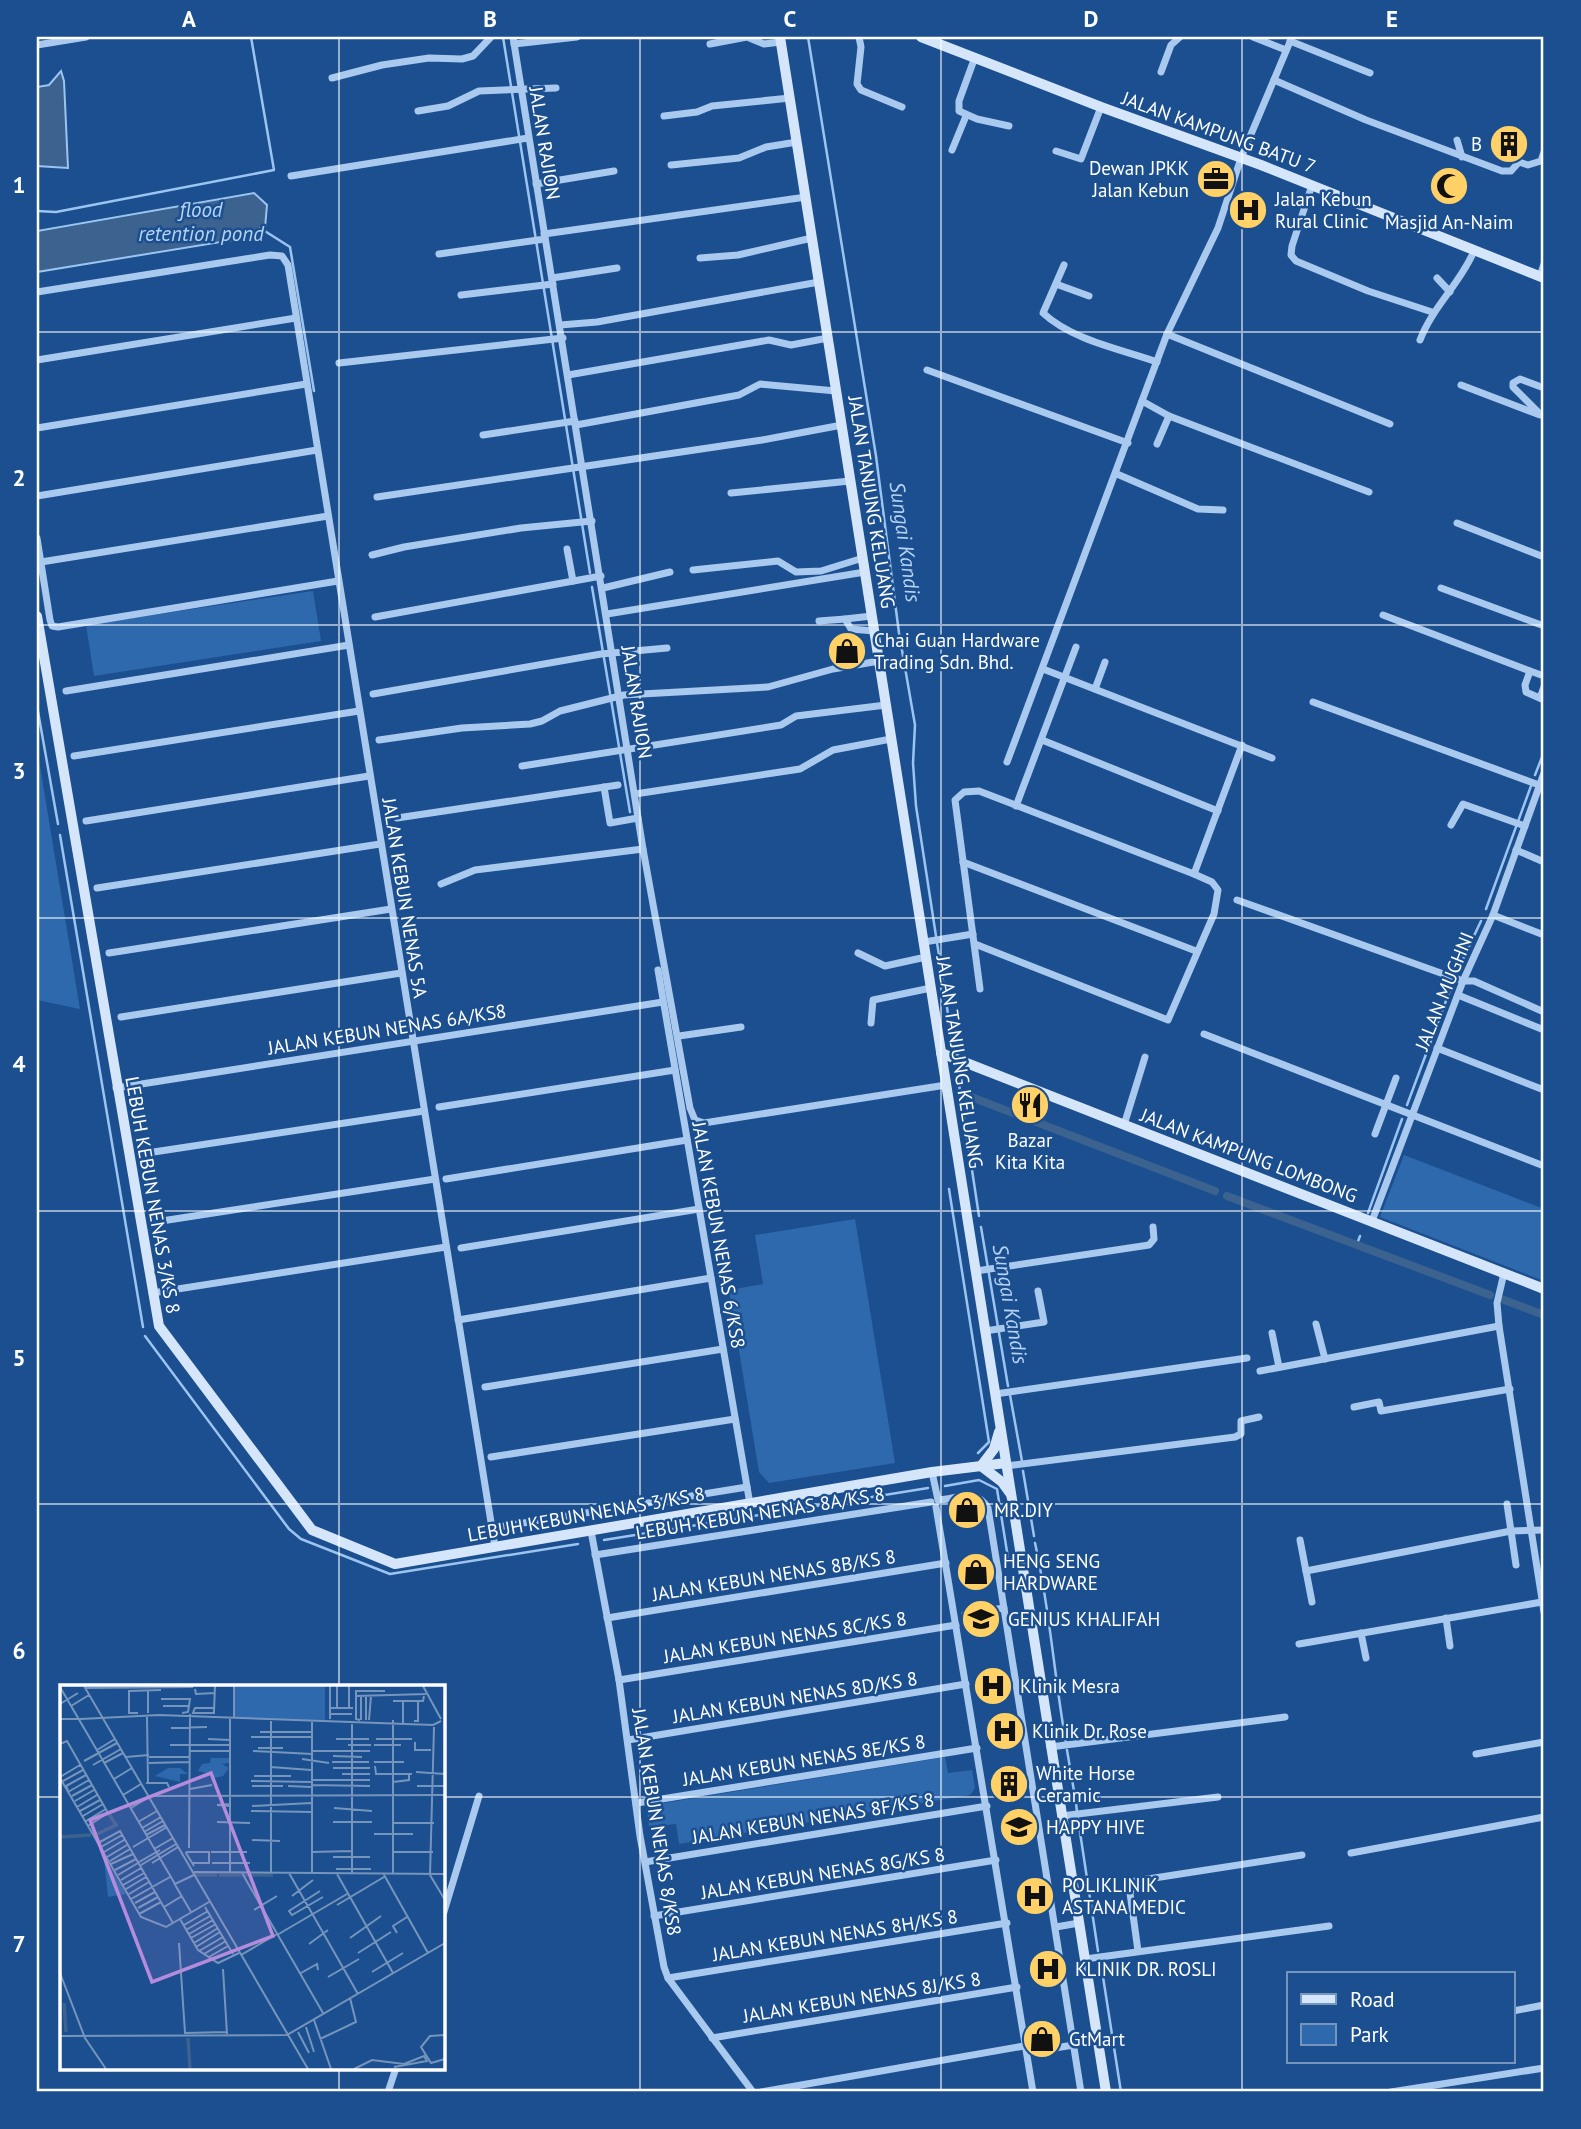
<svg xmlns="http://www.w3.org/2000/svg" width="1581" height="2129" viewBox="0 0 1581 2129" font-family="'PT Sans',sans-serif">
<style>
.green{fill:#2e69ad}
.water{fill:#3c6290;stroke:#9cc4f0;stroke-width:2}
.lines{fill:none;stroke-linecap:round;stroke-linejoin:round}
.stream{stroke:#9cc4f0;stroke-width:2.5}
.canal{stroke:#3c6290;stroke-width:8}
.street{stroke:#a9c9ee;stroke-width:7}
.secondary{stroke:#d6e6fa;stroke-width:10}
.grid{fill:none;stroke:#fff;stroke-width:2;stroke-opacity:0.55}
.labels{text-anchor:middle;stroke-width:5;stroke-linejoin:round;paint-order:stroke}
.street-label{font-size:19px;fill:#fff;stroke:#1b4f8f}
.poi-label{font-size:19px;fill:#fff;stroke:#1b4f8f;text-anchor:start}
.water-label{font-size:21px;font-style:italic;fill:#b5d3f5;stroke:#1b4f8f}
.inset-river{fill:none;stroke:#3c6290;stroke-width:3.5}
.inset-road{fill:none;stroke:#7695bc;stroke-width:2}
.view{fill:#b68bdc;fill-opacity:0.15;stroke:#b68bdc;stroke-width:3.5}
.inset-edge{fill:none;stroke:#fff;stroke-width:3.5}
.neatline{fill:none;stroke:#fff;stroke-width:2.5}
.grid-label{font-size:23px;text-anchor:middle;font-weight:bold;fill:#fff}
</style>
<rect width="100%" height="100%" fill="#1b4f8f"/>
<g class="green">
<path d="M313,591L321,641L94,676L86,625Z"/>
<path d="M37,748L80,1009L37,1000Z"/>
<path d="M1404,1155L1544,1209V1281L1380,1217Z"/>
<path d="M855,1219L895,1463L769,1483L759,1472L729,1290L763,1284L755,1235Z"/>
<path d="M945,1757L948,1773L972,1770L975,1788L970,1795L679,1844L676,1824L649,1827L647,1813L652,1805Z"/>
</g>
<g class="water">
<path d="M61,71L64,81L68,168L37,166V87L49,85Z"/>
<path d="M254,193L267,205L265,228L257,236L37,272V231Z"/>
</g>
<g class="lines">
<g class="stream">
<path d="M503,37L590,573"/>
<path d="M808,37L876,456L899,633L915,725L913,763L916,806L954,1053"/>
<path d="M37,211L56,212L274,170L251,37"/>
<path d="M260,228L290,247L314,391"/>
<path d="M592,587L630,812"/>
<path d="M37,706L58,824"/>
<path d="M1535,775L1544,752"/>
<path d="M60,835L143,1327"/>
<path d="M1486,909L1531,786"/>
<path d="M1456,974L1481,921"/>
<path d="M957,1071L979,1216"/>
<path d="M1407,1105L1453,982"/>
<path d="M949,1189L989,1442L978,1453"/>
<path d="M1368,1213L1402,1119"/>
<path d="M981,1227L1008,1386"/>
<path d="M1357,1244L1360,1236"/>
<path d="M145,1336L289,1529L301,1539L390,1574L578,1544"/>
<path d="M1010,1395L1022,1461"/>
<path d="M1023,1471L1034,1536"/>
<path d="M945,1486L979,1480L997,1489L1008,1558"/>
<path d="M604,1540L928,1488"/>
<path d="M1035,1543C1050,1609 1054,1676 1066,1743"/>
<path d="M1067,1750L1075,1797"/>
<path d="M1076,1803L1077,1812"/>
<path d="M1078,1819L1098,1951"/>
<path d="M1101,1964L1121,2092"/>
</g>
<g class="canal">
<path d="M961,1093L1215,1191"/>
<path d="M1227,1196L1490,1295"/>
<path d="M1504,1300L1544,1315"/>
</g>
<g class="street">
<path d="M513,37L643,849L690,1108L695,1120L704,1123L946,1085"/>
<path d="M859,37L861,47L857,84L861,90L902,107"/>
<path d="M1253,37L1286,50"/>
<path d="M1290,41L1370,73"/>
<path d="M514,44L577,37"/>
<path d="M710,44L747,37L764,44L781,42"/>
<path d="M37,45L86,37"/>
<path d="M975,57L959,101V111L977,119L1009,126"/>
<path d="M1161,72L1171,45L1180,37"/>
<path d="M332,78L382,65L429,58L462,59L473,56L491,37"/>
<path d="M1274,80L1366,120L1502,171H1511L1519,162L1528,165L1541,161L1544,152"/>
<path d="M418,111L448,106L479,91L556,88"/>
<path d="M664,116L697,112L712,106L790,98"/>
<path d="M1457,140L1462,157"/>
<path d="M952,150L966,116"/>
<path d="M1056,151L1081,159L1101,107"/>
<path d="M671,165L739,158L766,147L797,142"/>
<path d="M291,176L528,138"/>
<path d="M536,184L614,171"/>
<path d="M1312,185L1292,246L1291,255L1296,261L1368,291L1432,312"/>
<path d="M544,234L806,197"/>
<path d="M439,254L545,239"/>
<path d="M700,258L738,255L812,238"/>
<path d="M1064,265L1043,313C1072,340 1120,349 1157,362"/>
<path d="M1540,276L1544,264"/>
<path d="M552,278L617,268"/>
<path d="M1437,278L1450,292"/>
<path d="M1056,284L1089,296"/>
<path d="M37,292L270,255L282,256L288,265L495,1547"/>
<path d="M461,295L553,284"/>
<path d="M560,325L597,322L819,282"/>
<path d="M1167,334L1390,424"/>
<path d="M1420,340C1433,306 1460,284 1474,251"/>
<path d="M37,360L296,318"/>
<path d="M339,363L563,338"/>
<path d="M927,370L1128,443"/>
<path d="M568,375L769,340L791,345L828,338"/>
<path d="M1461,385L1540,415"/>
<path d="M1142,401L1169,416L1369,492"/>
<path d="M1538,412L1513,387V383L1520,379L1544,388"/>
<path d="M576,425L739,395L760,384L836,391"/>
<path d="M37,428L306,384"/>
<path d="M483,435L575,421"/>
<path d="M1157,444L1169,416"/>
<path d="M1117,474L1198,509L1223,510"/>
<path d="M731,493L850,481"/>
<path d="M37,496L317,450"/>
<path d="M377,497L762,440L842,425"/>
<path d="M1457,523L1544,557"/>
<path d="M37,538L50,620L52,626L58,627L338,581"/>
<path d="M567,549L573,581"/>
<path d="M372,555L404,547L521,528L592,521"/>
<path d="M41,562L328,516"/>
<path d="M693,570L778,561L796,572L821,571L863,558"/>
<path d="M603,588L670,572"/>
<path d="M1441,588L1544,626"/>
<path d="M607,614L865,572"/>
<path d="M1383,615L1530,671"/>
<path d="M872,616L845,619L851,629L874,631"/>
<path d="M375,617L601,576"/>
<path d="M819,621L845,619"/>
<path d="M1043,669L1272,758"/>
<path d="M1544,676L1530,671L1525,685L1526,692L1544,700"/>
<path d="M1095,689L1105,662"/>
<path d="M66,691L349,645"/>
<path d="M373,694L601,654L667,648"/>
<path d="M1540,698L1544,687"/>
<path d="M1313,702L1539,785"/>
<path d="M379,740L462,728L530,724L542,721L560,711L624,695L768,687L833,669L879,661"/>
<path d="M1042,740L1218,811"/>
<path d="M74,756L359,711"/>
<path d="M1007,762L1167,334L1218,228L1241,158L1292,37"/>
<path d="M522,766L781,725L796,716L886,705"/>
<path d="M604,787L610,823L638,818"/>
<path d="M635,794L800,769L833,750L891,739"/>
<path d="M1016,806L1076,647"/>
<path d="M397,818L618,785"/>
<path d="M86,821L369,776"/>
<path d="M1451,825L1463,804L1525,826"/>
<path d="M1516,850L1544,862"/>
<path d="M963,862L1196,951"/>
<path d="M1194,874L1242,745"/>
<path d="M441,884L475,870L643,849"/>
<path d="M97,888L380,844"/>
<path d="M1237,900L1463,981H1474L1544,1012"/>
<path d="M1493,915L1544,935"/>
<path d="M924,942L973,934"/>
<path d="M975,944L1168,1020L1214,914L1218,890L1212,882L1194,874L979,791L964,792L955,800L980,989"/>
<path d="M109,953L391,909"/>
<path d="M858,953L885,966L926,957"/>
<path d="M658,970L750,1504"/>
<path d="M1458,995L1544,1030"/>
<path d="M121,1017L401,973"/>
<path d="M871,1023L873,1000L931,988"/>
<path d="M1204,1034L1544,1166"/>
<path d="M679,1036L741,1027"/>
<path d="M1437,1048L1544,1090"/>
<path d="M116,1088L663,1002"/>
<path d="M439,1107L675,1070"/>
<path d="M1124,1125L1145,1057"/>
<path d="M1375,1134L1396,1078"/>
<path d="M147,1153L424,1111"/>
<path d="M446,1179L687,1140"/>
<path d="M1372,1221L1463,981L1493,915L1544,773"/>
<path d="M155,1222L435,1179"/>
<path d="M461,1248L699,1209"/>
<path d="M976,1271L1149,1245L1154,1239L1153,1227"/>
<path d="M1504,1273L1497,1303L1499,1326L1544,1612"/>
<path d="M152,1293L446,1247"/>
<path d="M458,1320L711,1278"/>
<path d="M1316,1324L1325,1359"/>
<path d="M985,1331L1044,1322L1038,1291"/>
<path d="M1272,1333L1279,1367"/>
<path d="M1260,1371L1499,1326"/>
<path d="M485,1387L723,1349"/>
<path d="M995,1394L1247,1358"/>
<path d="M1354,1407L1379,1402L1381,1411L1510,1389"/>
<path d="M491,1457L735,1419"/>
<path d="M1006,1466L1235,1437L1241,1434V1421L1259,1417"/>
<path d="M932,1472L938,1500C958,1499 975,1487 988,1508L1081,2092"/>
<path d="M1507,1504L1516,1565"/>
<path d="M936,1507L1033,2092"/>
<path d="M492,1528L747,1487"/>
<path d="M591,1531L619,1680L640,1836L664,1967L668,1978L753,2092"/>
<path d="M1300,1540L1312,1602"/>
<path d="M595,1555L931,1502"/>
<path d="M1306,1571L1511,1531L1544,1530"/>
<path d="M965,1614L1004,1608"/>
<path d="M607,1618L946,1563"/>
<path d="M1446,1618L1450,1646"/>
<path d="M1361,1633L1366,1658"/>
<path d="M1299,1644L1542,1602"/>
<path d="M619,1680L956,1625"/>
<path d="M628,1740L966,1684"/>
<path d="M1050,1747L1285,1717"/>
<path d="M1476,1754L1544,1742"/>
<path d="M637,1803L977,1748"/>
<path d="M1061,1816L1218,1797"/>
<path d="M1351,1853L1544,1817"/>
<path d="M645,1862L987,1806"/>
<path d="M443,1915L479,1796"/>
<path d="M654,1916L996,1860"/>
<path d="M1056,1927L1079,1923"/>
<path d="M1138,1951L1130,1893L1135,1881L1302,1855"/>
<path d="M1085,1959L1329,1926"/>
<path d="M668,1978L1007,1923"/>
<path d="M1513,2011L1544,2005"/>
<path d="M712,2038L1017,1987"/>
<path d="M1035,2051L1074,2045"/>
<path d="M388,2092L396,2068"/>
<path d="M761,2092L1024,2046"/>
<path d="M1391,2092L1544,2068"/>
</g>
<g class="secondary">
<path d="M780,37L1106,2092"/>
<path d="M921,37L1101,107L1261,165L1544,278"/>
<path d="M37,616L159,1326L312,1530L395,1564L932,1472L1006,1463"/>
<path d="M941,1053L1544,1289"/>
<path d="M981,1466L994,1449L999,1432"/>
<path d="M981,1466L1002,1482L1010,1493"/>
</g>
</g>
<path class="grid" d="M339,37V1686M640,37V2092M941,37V2092M1242,37V2092M37,332H1544M37,625H1544M37,918H1544M37,1211H1544M37,1504H1544M37,1797H61M443,1797H1544M339,2068V2092"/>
<defs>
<g id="building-disc" transform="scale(2.0125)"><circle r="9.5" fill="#ffd166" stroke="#1b4f8f"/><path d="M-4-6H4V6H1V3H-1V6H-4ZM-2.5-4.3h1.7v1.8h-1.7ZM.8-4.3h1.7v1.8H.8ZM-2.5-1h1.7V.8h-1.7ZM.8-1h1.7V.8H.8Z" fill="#111"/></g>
<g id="office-disc" transform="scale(2.0125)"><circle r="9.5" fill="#ffd166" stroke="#1b4f8f"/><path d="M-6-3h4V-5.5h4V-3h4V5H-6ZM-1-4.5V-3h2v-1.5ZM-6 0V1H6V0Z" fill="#111"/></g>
<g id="mosque-disc" transform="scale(2.0125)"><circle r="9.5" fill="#ffd166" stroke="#1b4f8f"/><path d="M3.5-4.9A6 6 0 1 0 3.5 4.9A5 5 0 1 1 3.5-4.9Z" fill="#111"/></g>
<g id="hospital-disc" transform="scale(2.0125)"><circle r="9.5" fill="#ffd166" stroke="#1b4f8f"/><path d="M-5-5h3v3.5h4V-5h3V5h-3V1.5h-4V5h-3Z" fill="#111"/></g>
<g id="shop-disc" transform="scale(2.0125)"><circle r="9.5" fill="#ffd166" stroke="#1b4f8f"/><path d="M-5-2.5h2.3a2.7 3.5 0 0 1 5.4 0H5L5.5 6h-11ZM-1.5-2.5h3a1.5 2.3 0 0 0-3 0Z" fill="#111"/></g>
<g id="restaurant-disc" transform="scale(2.0125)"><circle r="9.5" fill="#ffd166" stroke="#1b4f8f"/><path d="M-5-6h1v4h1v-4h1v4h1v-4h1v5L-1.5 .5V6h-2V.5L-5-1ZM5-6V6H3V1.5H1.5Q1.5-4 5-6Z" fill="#111"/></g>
<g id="school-disc" transform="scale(2.0125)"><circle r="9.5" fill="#ffd166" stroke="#1b4f8f"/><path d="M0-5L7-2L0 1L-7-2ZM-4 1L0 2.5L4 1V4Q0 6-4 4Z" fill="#111"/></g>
</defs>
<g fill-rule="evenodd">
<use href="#building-disc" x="1509" y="144"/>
<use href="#office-disc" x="1216" y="179"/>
<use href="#mosque-disc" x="1449" y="186"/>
<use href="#hospital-disc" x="1248" y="210"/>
<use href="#shop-disc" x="847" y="651"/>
<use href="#restaurant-disc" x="1030" y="1105"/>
<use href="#shop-disc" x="967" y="1510"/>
<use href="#shop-disc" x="976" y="1572"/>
<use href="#school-disc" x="981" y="1619"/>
<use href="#hospital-disc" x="993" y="1686"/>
<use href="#hospital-disc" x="1005" y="1731"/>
<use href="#building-disc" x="1009" y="1784"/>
<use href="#school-disc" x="1019" y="1827"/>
<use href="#hospital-disc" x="1035" y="1896"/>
<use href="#hospital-disc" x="1048" y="1969"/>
<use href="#shop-disc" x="1042" y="2039"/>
</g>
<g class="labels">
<g class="street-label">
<text transform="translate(1219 132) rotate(20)" y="7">JALAN KAMPUNG BATU 7</text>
<text transform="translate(545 143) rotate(81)" y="7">JALAN RAJION</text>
<text transform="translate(872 502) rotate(81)" y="7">JALAN TANJUNG KELUANG</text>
<text transform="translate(637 702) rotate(81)" y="7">JALAN RAJION</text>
<text transform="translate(405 898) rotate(81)" y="7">JALAN KEBUN NENAS 5A</text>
<text transform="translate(1444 991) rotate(-68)" y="7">JALAN MUGHNI</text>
<text transform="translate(387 1029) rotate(-9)" y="7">JALAN KEBUN NENAS 6A/KS8</text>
<text transform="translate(960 1062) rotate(81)" y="7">JALAN TANJUNG KELUANG</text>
<text transform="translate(1249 1155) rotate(21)" y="7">JALAN KAMPUNG LOMBONG</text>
<text transform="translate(153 1195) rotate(80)" y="7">LEBUH KEBUN NENAS 3/KS 8</text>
<text transform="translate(719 1235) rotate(80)" y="7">JALAN KEBUN NENAS 6/KS8</text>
<text transform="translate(760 1513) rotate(-9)" y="7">LEBUH KEBUN NENAS 8A/KS 8</text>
<text transform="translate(586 1514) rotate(-10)" y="7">LEBUH KEBUN NENAS 3/KS 8</text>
<text transform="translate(774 1575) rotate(-9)" y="7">JALAN KEBUN NENAS 8B/KS 8</text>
<text transform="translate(785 1637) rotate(-9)" y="7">JALAN KEBUN NENAS 8C/KS 8</text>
<text transform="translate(795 1697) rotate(-9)" y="7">JALAN KEBUN NENAS 8D/KS 8</text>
<text transform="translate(804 1760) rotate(-9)" y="7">JALAN KEBUN NENAS 8E/KS 8</text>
<text transform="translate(813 1818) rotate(-9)" y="7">JALAN KEBUN NENAS 8F/KS 8</text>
<text transform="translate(657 1822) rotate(81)" y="7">JALAN KEBUN NENAS 8/KS8</text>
<text transform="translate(823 1873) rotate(-9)" y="7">JALAN KEBUN NENAS 8G/KS 8</text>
<text transform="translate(835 1935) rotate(-9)" y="7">JALAN KEBUN NENAS 8H/KS 8</text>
<text transform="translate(862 1997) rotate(-9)" y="7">JALAN KEBUN NENAS 8J/KS 8</text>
</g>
<g class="poi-label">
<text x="1482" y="151" text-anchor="end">B</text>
<text x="1189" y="175" text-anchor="end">Dewan JPKK<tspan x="1189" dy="22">Jalan Kebun</tspan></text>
<text x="1275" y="206">Jalan Kebun<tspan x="1275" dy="22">Rural Clinic</tspan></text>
<text x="1449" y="229" text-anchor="middle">Masjid An-Naim</text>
<text x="874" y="647">Chai Guan Hardware<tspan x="874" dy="22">Trading Sdn. Bhd.</tspan></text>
<text x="1030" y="1147" text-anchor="middle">Bazar<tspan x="1030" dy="22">Kita Kita</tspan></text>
<text x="994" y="1517">MR.DIY</text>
<text x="1003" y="1568">HENG SENG<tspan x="1003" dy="22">HARDWARE</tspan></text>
<text x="1008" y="1626">GENIUS KHALIFAH</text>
<text x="1020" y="1693">Klinik Mesra</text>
<text x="1032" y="1738">Klinik Dr. Rose</text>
<text x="1036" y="1780">White Horse<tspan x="1036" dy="22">Ceramic</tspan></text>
<text x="1046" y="1834">HAPPY HIVE</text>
<text x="1062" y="1892">POLIKLINIK<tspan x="1062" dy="22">ASTANA MEDIC</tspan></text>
<text x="1075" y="1976">KLINIK DR. ROSLI</text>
<text x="1069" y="2046">GtMart</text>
</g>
<g class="water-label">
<text x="201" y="217">flood<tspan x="201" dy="24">retention pond</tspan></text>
<text transform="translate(905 542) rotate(82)" y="7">Sungai Kandis</text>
<text transform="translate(1010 1304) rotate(80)" y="7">Sungai Kandis</text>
</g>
</g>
<g transform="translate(60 1685)">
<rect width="385" height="385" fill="#1b4f8f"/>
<path d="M175,1H265V35L175,34ZM151,73H169V78L162,79L169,83L163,91L151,94V89L138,86L142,79L150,78ZM108,83H120L128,89H120V97L95,91ZM44,174H45L66,209L48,212Z" fill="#2e69ad"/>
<path class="inset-river" d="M35,150L56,140L49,129M0,152L31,150M135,190H157M159,190H181M183,190H213M4,318L6,347M128,353L130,384"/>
<path class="inset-road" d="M24,1L248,384M270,1V34M277,1V23M363,1L381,34M0,2L115,199L134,190M25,3L133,2M135,4L136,9L155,8M88,5V28M296,11L366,9M101,14H130L128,27L122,28M333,16H363L364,11M0,19L18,8M11,21L29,10M103,21H130M154,23H135L133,28H154V26L155,1M270,23H293M289,23V1M78,28H69V6L101,5M270,29H292M87,32L88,98M174,32V1M170,33V188M0,34H23M21,34L99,30L373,40L381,36M300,35L296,34V6H325M301,35V11M306,35V11M309,35L311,11M333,35V188M252,36V189M354,36H358V16M292,37V188M343,38V16M374,42L370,190L385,215M111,43L147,42M200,47H252M191,52H252M148,54L170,55M276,54H309M316,54H352M355,57V65H371M0,59L7,56L48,128L28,141M110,60H170M288,60H311M314,60H341M198,63H223M37,65L55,54M129,66H170M193,66L252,69M252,66H310M273,71L302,72M66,72L89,70M89,72H129M242,74L269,78M24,76L57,58M272,77H309M314,77H344M44,78L63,68M89,78L129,77M33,80L61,64M315,81L316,89H352M211,82L251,85M273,83H310M356,87L385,89M282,89H310M194,91H231M0,92L20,80M0,93L81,232L106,242L149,217M54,94L72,83M251,95H310M3,96L23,85M191,96L251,97M333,97L349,95V89M86,98H107L109,102M251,100L310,101M192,101H223M228,101L251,102M357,101H385M130,104L152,100M8,105L6,101L26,90M8,107L29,95M63,110L81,99M12,111L32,100M89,111L385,110M15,116L34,105M170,119L157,120L170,121M192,121L251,118M17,122L37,110M71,123L89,112M274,123L312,126M20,126L40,115M191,126L252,127M23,131L43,119M26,136L46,124M78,137L97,126M157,137L190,138M273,137H312M333,138H374M82,143L101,132M84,147L103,136M314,149H353M86,150L105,140M192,155L220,156M38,158L60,146L113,238M41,162L62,150M73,162L107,142M129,163L130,29M94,164L113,153M44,167L64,155M151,167H187M252,167L292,166M333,167H373M47,172L67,160M273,172H310M50,176L70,164M79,177L100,165M92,178L118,162M132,178H149V167H127L126,168L134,181M152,178H190M51,179L73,169M81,180L116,159M276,184H311M55,185L76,174M134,187L385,189M182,188L263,328M211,188V36M229,188L298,309M323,188L368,268M277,189L333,288M58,190L78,178M61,195L81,183M114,198L131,227M63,200L84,188M66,204L86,192M260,206L229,226L232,230L263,212M69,209L89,197M232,211L253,195M71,214L110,192M75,218L95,207M277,220L324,192M104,222L122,211M145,222L173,269M78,223L98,212M194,225L217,211M79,229L101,217M120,234L138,265L158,278L179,268M124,240L148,226M126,245L150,231M337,248L333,241L347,232M129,249L153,235M217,250L287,209M131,253L156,239M290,253L321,231M119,258L125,348L167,347M134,258L158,243M249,259L268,245M136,262L160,247M139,266L163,252M298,268L331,247M144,269L166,256M181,270L217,249M149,272L168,261M163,284L167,349M312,287L343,268M0,288L25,353L46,384M241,288L257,279L258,285M268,292L299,274M254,335L271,384M246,342L254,367M238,347L249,368M385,350L370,351L361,362L371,378L385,374M0,351L227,350L385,258M260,354L296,337L290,313M294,384L312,375L344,379L364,371L367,376L334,382"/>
<path class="view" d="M151,88L213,251L92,297L30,135Z"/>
<rect width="385" height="385" class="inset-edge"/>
</g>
<rect width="1581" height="2129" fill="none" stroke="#1b4f8f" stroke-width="77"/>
<rect x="1287" y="1972" width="228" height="91" fill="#1b4f8f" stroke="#7695bc" stroke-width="2"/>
<rect x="1301" y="1994" width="35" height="10" fill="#d6e6fa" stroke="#7695bc" stroke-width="2"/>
<text x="1350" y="2007" font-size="21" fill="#ffffff">Road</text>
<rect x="1301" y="2024" width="35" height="21" fill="#2e69ad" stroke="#7695bc" stroke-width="2"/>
<text x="1350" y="2042" font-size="21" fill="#ffffff">Park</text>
<rect x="38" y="38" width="1504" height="2052" class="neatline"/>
<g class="grid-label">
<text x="189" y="27">A</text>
<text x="490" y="27">B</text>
<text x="790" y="27">C</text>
<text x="1091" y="27">D</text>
<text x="1392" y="27">E</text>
<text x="19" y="193">1</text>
<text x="19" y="486">2</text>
<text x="19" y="779">3</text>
<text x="19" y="1072">4</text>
<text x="19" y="1366">5</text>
<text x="19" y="1659">6</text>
<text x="19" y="1952">7</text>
</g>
</svg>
